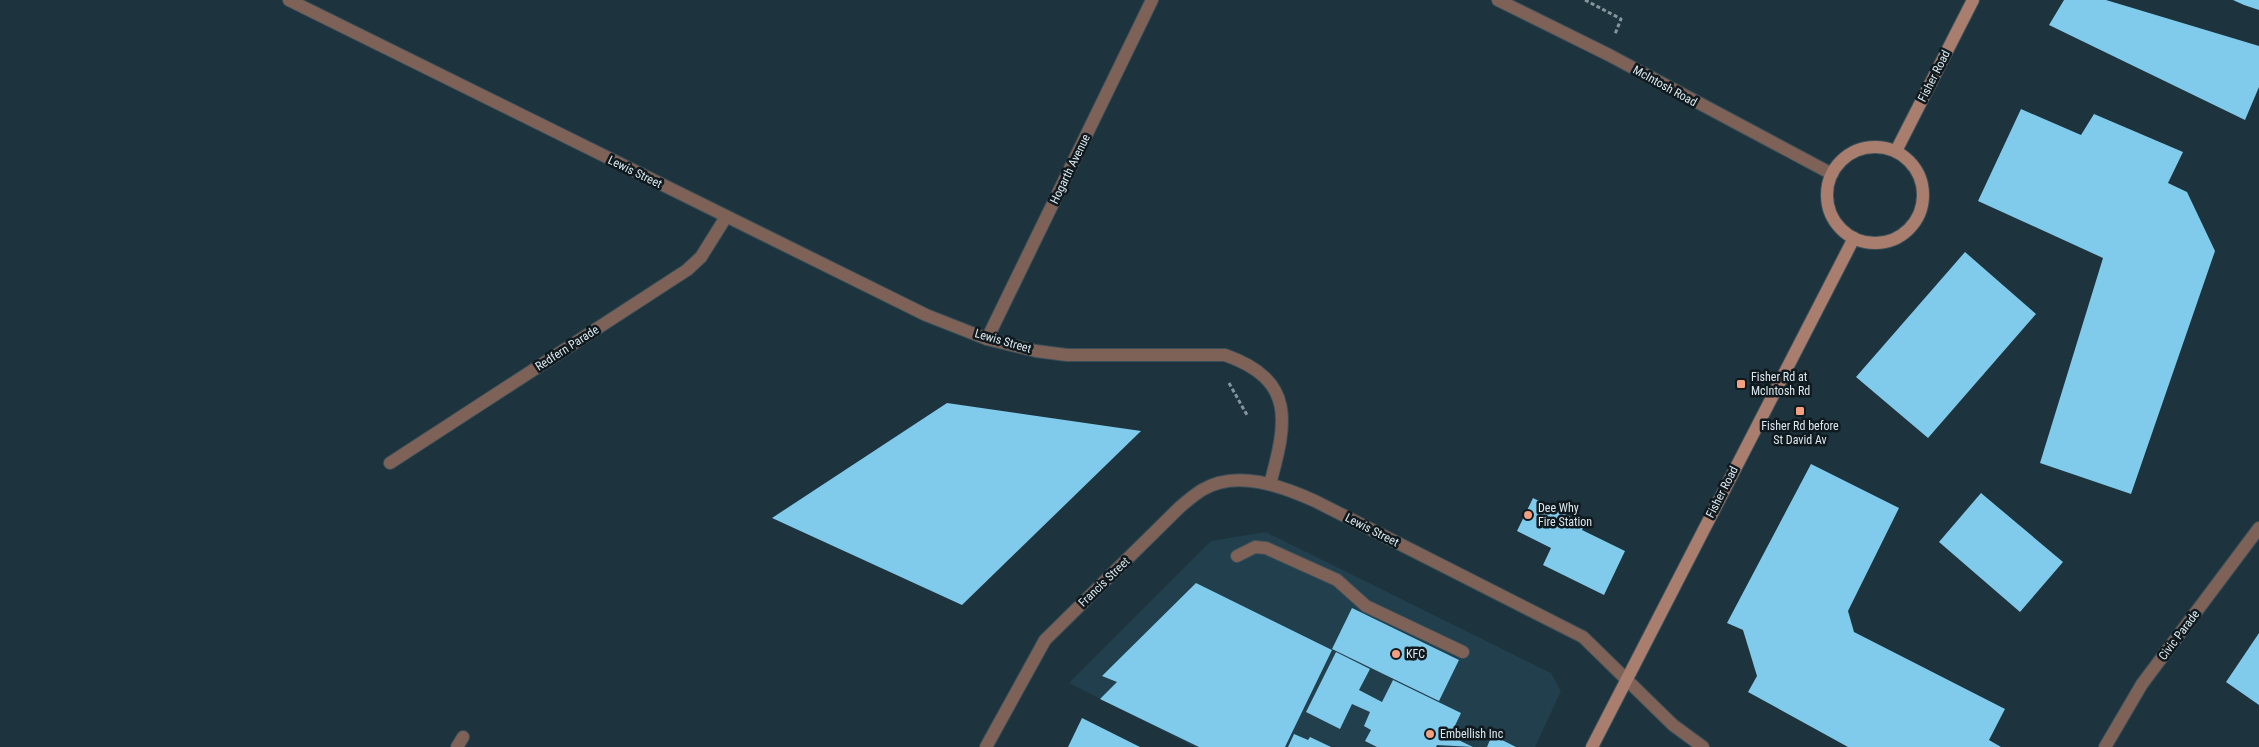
<svg xmlns="http://www.w3.org/2000/svg" width="2259" height="747" viewBox="0 0 2259 747" font-family="'Roboto Condensed',sans-serif">
<style>
.built{fill:#213f4c}
.building{fill:#80caeb}
.lines{fill:none;stroke-linecap:round;stroke-linejoin:round}
.service-casing{stroke:#3b5059;stroke-width:14}
.minor-casing{stroke:#3b5059;stroke-width:14}
.tertiary-casing{stroke:#3b5059;stroke-width:14}
.secondary-casing{stroke:#3b5059;stroke-width:14}
.path{stroke:#84959d;stroke-width:3;stroke-dasharray:4 2.5;stroke-linecap:butt}
.service{stroke:#7e6258;stroke-width:12}
.minor{stroke:#7e6258;stroke-width:12}
.tertiary{stroke:#7e6258;stroke-width:12}
.secondary{stroke:#a97e6e;stroke-width:12}
.poi-dot{fill:#f3a081;stroke:#0f191e;stroke-width:2}
.labels{text-anchor:middle;stroke-width:5;stroke-linejoin:round;paint-order:stroke}
.street-label{font-size:12px;fill:#dae7ed;stroke:#0f191e}
.poi-label{font-size:12px;fill:#dae7ed;stroke:#0f191e;text-anchor:start}
</style>
<rect width="100%" height="100%" fill="#1d333d"/>
<path class="built" d="M1266,532L1551,673L1561,691L1535,747H1195L1069,683L1211,541Z"/>
<g class="building">
<path d="M2064,0H2106L2259,46V87L2245,120L2049,25Z"/>
<path d="M2233,0H2259V10L2244,5Z"/>
<path d="M2021,109L2081,135L2094,114L2183,152L2168,183L2187,192L2215,251L2131,494L2040,463L2103,258L1978,201Z"/>
<path d="M1965,252L2036,314L1928,438L1856,377Z"/>
<path d="M947,403L1141,431L962,605L772,518Z"/>
<path d="M1811,464L1899,508L1848,611L1854,632L2005,709L1989,740L2001,747H1848L1748,692L1757,676L1743,630L1727,623Z"/>
<path d="M1981,493L2063,562L2020,612L1939,542Z"/>
<path d="M1533,498L1585,524L1582,530L1625,551L1604,595L1543,565L1551,548L1517,531Z"/>
<path d="M1196,583L1332,650L1285,747H1199L1100,699L1117,682L1102,676Z"/>
<path d="M1352,608L1459,660L1439,701L1332,649Z"/>
<path d="M2259,633V705L2226,682Z"/>
<path d="M1336,652L1370,669L1359,690L1382,702L1393,680L1461,713L1450,736L1473,747L1437,745L1436,747H1377L1365,741L1371,730L1364,726L1370,712L1352,704L1340,729L1306,712Z"/>
<path d="M1082,718L1140,747H1068Z"/>
<path d="M1294,734L1308,740L1310,737L1331,747H1288Z"/>
<path d="M1492,735L1516,747H1487Z"/>
</g>
<g class="lines">
<g class="service-casing">
<g id="service">
<path d="M1237,556L1255,547L1266,548L1337,580L1366,606L1463,652"/>
<path d="M457,747L463,737"/>
</g>
</g>
<g class="minor-casing">
<g id="minor">
<path d="M289,0L926,315L987,339L1036,351L1067,355H1225C1296,380 1287,422 1270,484"/>
<path d="M987,339L1152,0"/>
<path d="M390,463L687,270L701,257L726,217"/>
<path d="M986,747L1045,640L1180,507C1187,501 1194,495 1202,490C1236,469 1282,486 1315,501L1583,637L1673,725L1703,747"/>
<path d="M2105,747L2142,684L2259,528"/>
</g>
</g>
<g class="tertiary-casing">
<path id="tertiary" d="M1498,0L1609,55L1832,174"/>
</g>
<g class="secondary-casing">
<g id="secondary">
<circle cx="1875" cy="195" r="48"/>
<path d="M1896,151L1973,0"/>
<path d="M1592,747L1854,238"/>
</g>
</g>
<g class="path">
<path d="M1585,0L1621,19L1615,34"/>
<path d="M1229,383L1247,415"/>
</g>
<use href="#service" class="service"/>
<use href="#minor" class="minor"/>
<use href="#tertiary" class="tertiary"/>
<use href="#secondary" class="secondary"/>
</g>
<g class="poi-dot">
<rect x="1736" y="379" width="10" height="10" rx="2.5"/>
<rect x="1795" y="406" width="10" height="10" rx="2.5"/>
<circle cx="1528" cy="515" r="5"/>
<circle cx="1396" cy="654" r="5"/>
<circle cx="1430" cy="734" r="5"/>
</g>
<g class="labels">
<g class="street-label">
<text transform="translate(1934 76) rotate(-63)" y="4">Fisher Road</text>
<text transform="translate(1665 86) rotate(29)" y="4">McIntosh Road</text>
<text transform="translate(1070 169) rotate(-64)" y="4">Hogarth Avenue</text>
<text transform="translate(635 172) rotate(26)" y="4">Lewis Street</text>
<text transform="translate(1003 341) rotate(16)" y="4">Lewis Street</text>
<text transform="translate(567 348) rotate(-33)" y="4">Redfern Parade</text>
<text transform="translate(1722 492) rotate(-63)" y="4">Fisher Road</text>
<text transform="translate(1372 530) rotate(27)" y="4">Lewis Street</text>
<text transform="translate(1104 582) rotate(-44)" y="4">Francis Street</text>
<text transform="translate(2179 635) rotate(-53)" y="4">Civic Parade</text>
</g>
<g class="poi-label">
<text x="1751" y="381">Fisher Rd at<tspan x="1751" dy="14">McIntosh Rd</tspan></text>
<text x="1800" y="430" text-anchor="middle">Fisher Rd before<tspan x="1800" dy="14">St David Av</tspan></text>
<text x="1538" y="512">Dee Why<tspan x="1538" dy="14">Fire Station</tspan></text>
<text x="1406" y="658">KFC</text>
<text x="1440" y="738">Embellish Inc</text>
</g>
</g>
</svg>
